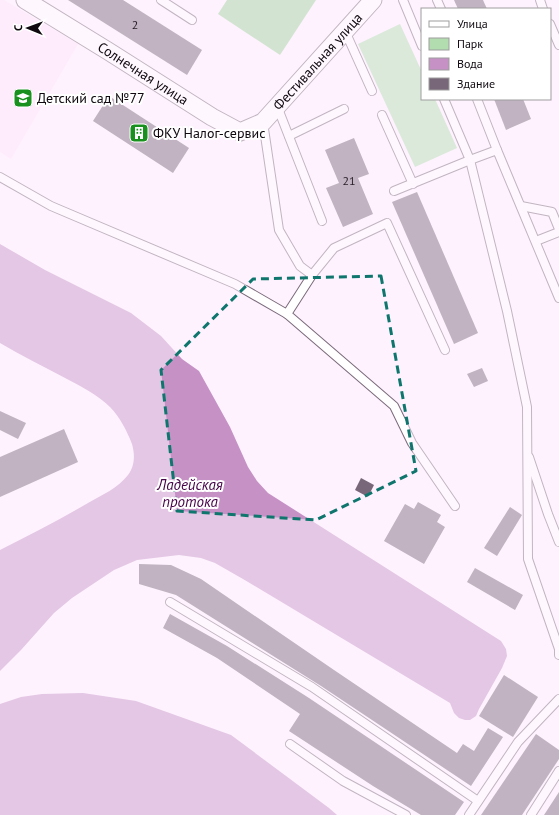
<svg xmlns="http://www.w3.org/2000/svg" width="559" height="815" viewBox="0 0 559 815" font-family="'PT Sans',sans-serif">
<style>
.built{fill:#fee4fd}
.green{fill:#b2ddaf}
.forest{fill:#9ed39b}
.water{fill:#c692c6}
.building{fill:#786778}
.lines{fill:none;stroke-linecap:round;stroke-linejoin:round}
.lane-casing{stroke:#7b6a7b;stroke-width:10}
.street-casing{stroke:#7b6a7b;stroke-width:19}
.lane{stroke:#fff;stroke-width:8}
.street{stroke:#fff;stroke-width:17}
.marked{fill:none;stroke:#0f766e;stroke-width:3;stroke-dasharray:8 5;stroke-linejoin:round}
.labels{text-anchor:middle;stroke-width:4;stroke-linejoin:round;paint-order:stroke}
.number-label{font-size:12px;fill:#292029}
.street-label{font-size:14px;fill:#0f090f;stroke:#fff}
.poi-label{font-size:14px;fill:#0f090f;stroke:#fff;text-anchor:start}
.water-label{font-size:15px;font-style:italic;fill:#460348;stroke:#fff}
</style>
<rect width="100%" height="100%" fill="#fef2fe"/>
<path class="built" d="M0,0H4L78,44L11,159L0,152Z"/>
<path class="green" d="M400,24L422,72V99H435L457,148L415,167L358,44Z"/>
<path class="forest" d="M227,0H316L280,55L218,14Z"/>
<g class="water">
<path d="M0,244L45,270L131,313L161,336L182,359L199,371L230,427L248,467L257,481L268,493L501,641L506,649L507,656L502,668L479,709L476,716L470,720H465L459,718L454,713L450,703L243,579L215,563L201,558L179,555L137,560L114,570L72,598L54,613L21,650L0,671V550C30,535 59,520 88,503C102,495 118,488 128,475C135,466 135,454 132,444C127,431 120,417 110,407C98,395 82,387 67,379C45,367 22,356 0,343Z"/>
<path d="M83,693L136,701L231,735L329,808L337,815H0V704L21,697L42,694Z"/>
</g>
<g class="building">
<path d="M68,0H123L202,50L187,75Z"/>
<path d="M454,0H483L487,9H458Z"/>
<path d="M109,96L189,148L173,173L93,121Z"/>
<path d="M494,99H523L531,119L506,130Z"/>
<path d="M354,138L369,174L358,178L373,214L343,227L326,188L339,183L325,150Z"/>
<path d="M417,192L478,333L454,344L392,202Z"/>
<path d="M482,368L488,381L474,387L467,374Z"/>
<path d="M0,411L26,423L18,439L0,430Z"/>
<path d="M64,429L78,462L0,497V457Z"/>
<path d="M361,478L374,485L368,497L355,490Z"/>
<path d="M418,502L441,515L437,522L445,527L424,564L384,541L405,504L414,509Z"/>
<path d="M510,507L522,515L497,556L484,548Z"/>
<path d="M139,564L171,565L201,579L334,670L457,753L463,744L474,751L488,728L503,737L471,786L321,686L176,595L139,584Z"/>
<path d="M475,568L523,595L515,610L467,582Z"/>
<path d="M170,614L227,646L309,698L464,802L455,815H421L373,786L289,731L300,714L217,658L163,628Z"/>
<path d="M504,675L538,697L513,737L479,716Z"/>
<path d="M536,734L559,750V759L522,815H481Z"/>
<path d="M559,792V815H544Z"/>
</g>
<g class="lines">
<g class="lane-casing">
<g id="lane">
<path d="M161,0L192,20"/>
<path d="M403,0L422,46"/>
<path d="M437,0L441,9"/>
<path d="M540,0L543,9"/>
<path d="M550,24L559,45"/>
<path d="M345,31L372,91"/>
<path d="M444,99L470,160L507,311L527,407L528,559L559,649V655"/>
<path d="M477,99L497,150"/>
<path d="M277,106L322,221"/>
<path d="M382,115L413,184"/>
<path d="M263,122L279,230L300,266L312,275L334,248L387,223L445,350"/>
<path d="M289,136L344,109"/>
<path d="M0,177L51,206L235,284L287,314"/>
<path d="M394,191L470,160L497,150L559,298"/>
<path d="M521,206L552,212L559,229"/>
<path d="M536,241L559,232"/>
<path d="M312,275L287,314L394,406L412,443L455,506"/>
<path d="M529,457L548,514L559,542"/>
<path d="M170,602L312,687L478,801"/>
<path d="M290,744L343,781L406,815"/>
<path d="M469,815L518,742L559,699"/>
<path d="M531,815L559,771"/>
</g>
</g>
<g class="street-casing">
<g id="street">
<path id="s1" d="M25,0L108,51L212,117L240,132L263,122L373,0"/>
</g>
</g>
<use href="#lane" class="lane"/>
<use href="#street" class="street"/>
</g>
<path d="M0 0H559V815H0ZM381,276L416,471L316,520L177,511L161,370L253,279Z" fill="#fef2fe" fill-opacity=".55" fill-rule="evenodd"/>
<path class="marked" d="M381,276L416,471L316,520L177,511L161,370L253,279Z"/>
<defs>
<g id="school-square" transform="scale(1)"><rect x="-9" y="-9" width="18" height="18" rx="4" fill="#18911e" stroke="#fff"/><path d="M0-5L7-2L0 1L-7-2ZM-4 1L0 2.5L4 1V4Q0 6-4 4Z" fill="#fff"/></g>
<g id="building-square" transform="scale(1)"><rect x="-9" y="-9" width="18" height="18" rx="4" fill="#18911e" stroke="#fff"/><path d="M-4-6H4V6H1V3H-1V6H-4ZM-2.5-4.3h1.7v1.8h-1.7ZM.8-4.3h1.7v1.8H.8ZM-2.5-1h1.7V.8h-1.7ZM.8-1h1.7V.8H.8Z" fill="#fff"/></g>
</defs>
<g fill-rule="evenodd">
<use href="#school-square" x="23" y="98"/>
<use href="#building-square" x="139" y="133"/>
</g>
<g class="labels">
<g class="number-label">
<text x="135" y="29">2</text>
<text x="349" y="185">21</text>
</g>
<g class="street-label">
<text dy="5" stroke="none"><textPath href="#s1" startOffset="359">Фестивальная улица</textPath></text>
<text dy="5" stroke="none"><textPath href="#s1" startOffset="139">Солнечная улица</textPath></text>
</g>
<g class="poi-label">
<text x="37" y="103">Детский сад №77</text>
<text x="153" y="138">ФКУ Налог-сервис</text>
</g>
<g class="water-label">
<text x="190" y="490">Ладейская<tspan x="190" dy="17">протока</tspan></text>
</g>
</g>
<rect x="421" y="8" width="130" height="92" fill="#ffffff" stroke="#9f9d9f"/>
<rect x="429" y="21" width="20" height="6" fill="#ffffff" stroke="#9f9d9f"/>
<text x="457" y="28" font-size="12" fill="#0f090f">Улица</text>
<rect x="429" y="38" width="20" height="12" fill="#b2ddaf" stroke="#9f9d9f"/>
<text x="457" y="48" font-size="12" fill="#0f090f">Парк</text>
<rect x="429" y="58" width="20" height="12" fill="#c692c6" stroke="#9f9d9f"/>
<text x="457" y="68" font-size="12" fill="#0f090f">Вода</text>
<rect x="429" y="78" width="20" height="12" fill="#786778" stroke="#9f9d9f"/>
<text x="457" y="88" font-size="12" fill="#0f090f">Здание</text>
<g transform="translate(28 28) rotate(271)" stroke="#ffffff" stroke-width="3" paint-order="stroke">
<path d="M0-3L7 15L0 10L-7 15Z" fill="#0f090f"/>
<text y="-6" font-size="11" font-weight="bold" text-anchor="middle" fill="#0f090f">С</text>
</g>
</svg>
